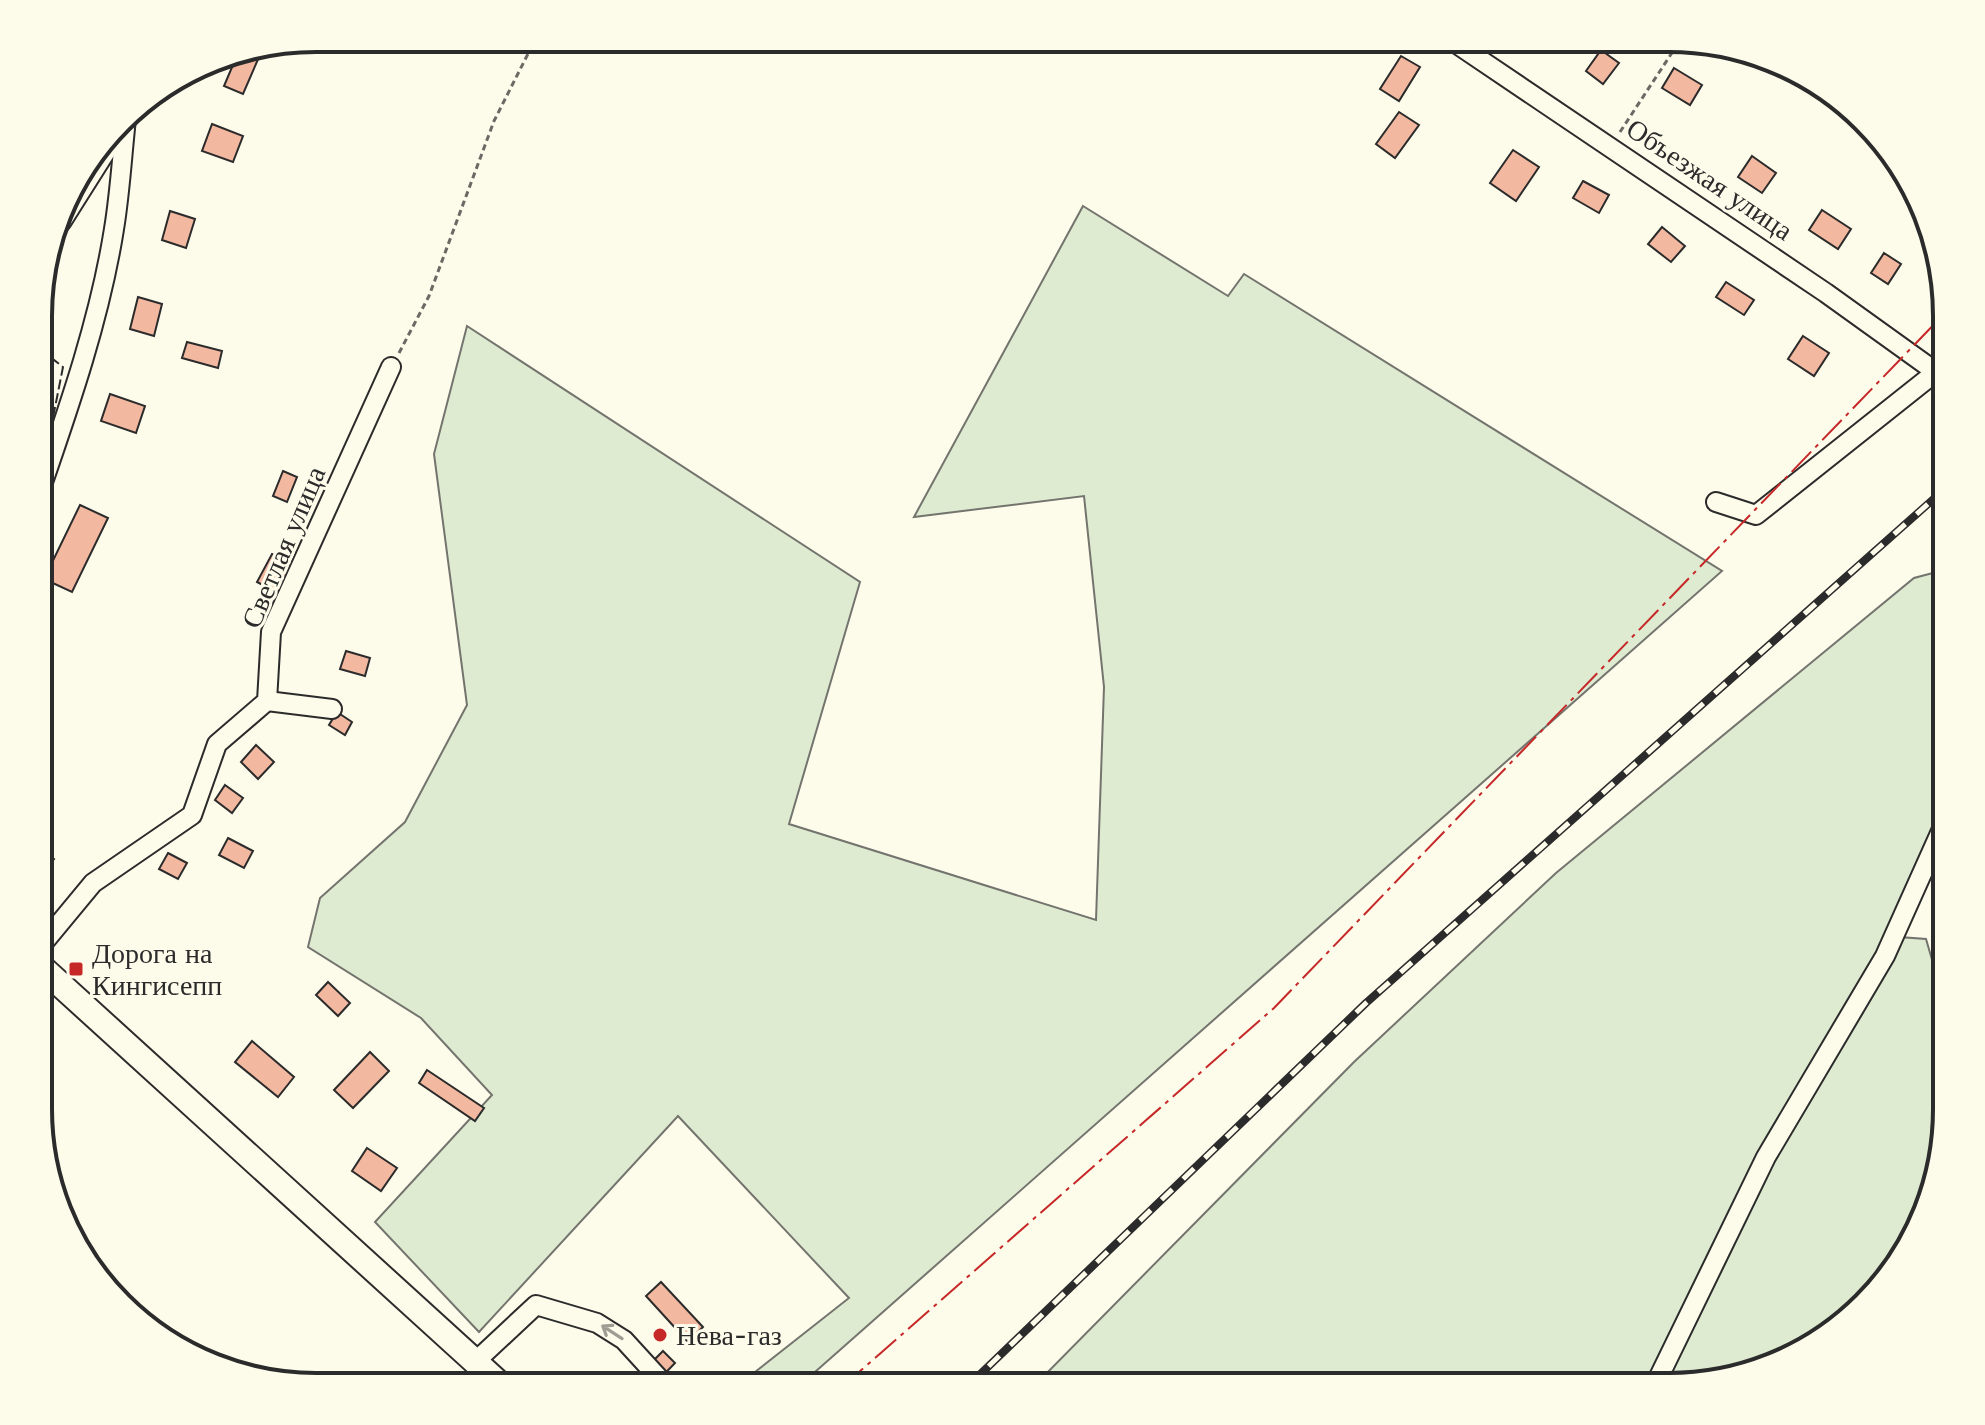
<svg xmlns="http://www.w3.org/2000/svg" width="1985" height="1425" viewBox="0 0 1985 1425" font-family="'Libre Baskerville',serif">
<style>
.green{fill:#deebd1;stroke:#74746e;stroke-width:2}
.building{fill:#f2b8a0;stroke:#2b2b2b;stroke-width:2}
.lines{fill:none;stroke-linecap:round;stroke-linejoin:round}
.minor-casing{stroke:#2b2b2b;stroke-width:22}
.major-casing{stroke:#2b2b2b;stroke-width:28}
.path{stroke:#6a6964;stroke-width:3;stroke-dasharray:6 4;stroke-linecap:butt}
.minor{stroke:#fdfbea;stroke-width:18}
.major{stroke:#fdfbea;stroke-width:24}
.rail-casing{stroke:#2b2b2b;stroke-width:8}
.rail{stroke:#fdfbea;stroke-width:5;stroke-dasharray:15;stroke-linecap:butt}
.fence{stroke:#2b2b2b;stroke-width:2;stroke-dasharray:10 4;stroke-linecap:butt}
.power{stroke:#c62828;stroke-width:2;stroke-dasharray:28 6 4 6;stroke-linecap:butt}
.oneway{stroke:#9e9d94}
.poi-dot{fill:#c62828;stroke:#fdfbea;stroke-width:3}
.labels{text-anchor:middle;stroke-width:6;stroke-linejoin:round;paint-order:stroke}
.street-label{font-size:28px;fill:#2b2b2b;stroke:#fdfbea}
.poi-label{font-size:28px;fill:#2b2b2b;stroke:#fdfbea;text-anchor:start}
.rim{fill:none;stroke:#2b2b2b;stroke-width:4}
</style>
<rect width="100%" height="100%" fill="#fdfbea"/>
<g class="green">
<path d="M1083,206L1228,296L1244,274L1722,571L798,1387H736L849,1298L678,1116L479,1332L375,1222L492,1095L421,1018L308,947L320,898L405,822L467,705L434,454L467,326L860,582L789,824L1096,920L1104,687L1084,496L914,517Z"/>
<path d="M1944,570L1946,800L1886,936L1926,939L1946,1008V1127L1932,1199L1889,1279L1792,1358L1669,1387H1033L1354,1062L1556,873L1914,578Z"/>
</g>
<g class="building">
<path d="M1299,38H1318L1312,47Z"/>
<path d="M1543,39H1563L1559,47Z"/>
<path d="M1601,50L1619,63L1603,84L1586,71Z"/>
<path d="M247,52L259,57L243,94L224,86L238,53Z"/>
<path d="M1401,56L1420,67L1399,101L1380,89Z"/>
<path d="M1674,68L1702,85L1690,105L1662,88Z"/>
<path d="M1399,112L1419,125L1395,158L1376,144Z"/>
<path d="M212,124L243,136L233,162L202,151Z"/>
<path d="M1513,150L1539,167L1516,201L1490,183Z"/>
<path d="M1752,156L1776,173L1762,193L1738,177Z"/>
<path d="M1583,181L1609,195L1599,213L1573,198Z"/>
<path d="M1822,210L1851,229L1838,249L1809,230Z"/>
<path d="M170,211L195,219L186,248L162,240Z"/>
<path d="M1662,227L1685,246L1671,262L1648,244Z"/>
<path d="M1884,253L1901,264L1888,284L1871,273Z"/>
<path d="M1726,282L1754,300L1744,315L1716,297Z"/>
<path d="M138,297L162,304L154,336L130,329Z"/>
<path d="M1803,336L1829,353L1814,376L1788,359Z"/>
<path d="M187,342L222,351L218,368L182,358Z"/>
<path d="M110,394L145,406L136,433L101,421Z"/>
<path d="M283,471L297,477L287,502L273,496Z"/>
<path d="M80,505L108,518L72,592L44,579Z"/>
<path d="M272,554L301,570L286,597L257,582Z"/>
<path d="M346,651L370,658L365,676L340,669Z"/>
<path d="M337,712L352,722L345,735L329,725Z"/>
<path d="M256,745L274,762L258,779L241,762Z"/>
<path d="M225,785L243,798L232,813L215,800Z"/>
<path d="M228,838L253,851L244,868L219,855Z"/>
<path d="M40,847L54,859L40,874Z"/>
<path d="M168,853L187,863L178,879L159,869Z"/>
<path d="M328,982L350,1003L338,1016L316,995Z"/>
<path d="M252,1041L294,1077L278,1097L235,1062Z"/>
<path d="M370,1052L389,1071L353,1108L334,1090Z"/>
<path d="M427,1070L484,1108L475,1121L419,1083Z"/>
<path d="M367,1148L397,1168L381,1191L352,1171Z"/>
<path d="M661,1282L703,1327L688,1342L646,1296Z"/>
<path d="M663,1351L675,1363L652,1387H633L630,1384Z"/>
</g>
<g class="lines">
<g class="minor-casing">
<g id="minor">
<path d="M1448,38L1826,293L1936,372L1756,515L1716,502"/>
<path d="M40,491C69,407 100,318 114,229C120,193 122,155 126,119"/>
<path d="M267,701L332,709"/>
<path d="M40,947L93,883L192,815L217,744L267,701L271,632L391,367"/>
<path d="M476,1361L536,1305L597,1323L624,1340L667,1387"/>
<path d="M1654,1387L1766,1157L1885,956L1946,820"/>
</g>
</g>
<g class="major-casing">
<g id="major">
<path d="M59,220L119,125"/>
<path d="M40,966L503,1387"/>
</g>
</g>
<g class="path">
<path d="M1620,132L1681,39"/>
<path d="M399,353L429,296L494,121L536,38"/>
</g>
<use href="#minor" class="minor"/>
<use href="#major" class="major"/>
<g class="rail-casing">
<path id="rail" d="M967,1387L1366,1003L1946,488"/>
</g>
<use href="#rail" class="rail"/>
<path class="fence" d="M40,349L63,367L47,448"/>
<path class="power" d="M842,1387L1274,1008L1946,312"/>
</g>
<defs><path id="oneway-shaft" d="M-6 0H5M1.5-3L5.5 0L1.5 3" fill="none" stroke-width="1.6" stroke-linecap="round" stroke-linejoin="round" transform="scale(2)"/></defs>
<use class="oneway" href="#oneway-shaft" transform="translate(612 1332) rotate(-147)"/>
<g class="poi-dot">
<rect x="68" y="961" width="16" height="16" rx="4"/>
<circle cx="660" cy="1335" r="8"/>
</g>
<g class="labels">
<g class="street-label">
<text transform="translate(1710 179) rotate(34)" y="10">Объезжая улица</text>
<text transform="translate(283 547) rotate(-67)" y="10">Светлая улица</text>
</g>
<g class="poi-label">
<text x="92" y="963">Дорога на<tspan x="92" dy="32">Кингисепп</tspan></text>
<text x="676" y="1345">Нева-газ</text>
</g>
</g>
<path d="M0 0H1985V1425H0ZM316 52H1669A264 264 0 0 1 1933 316V1109A264 264 0 0 1 1669 1373H316A264 264 0 0 1 52 1109V316A264 264 0 0 1 316 52Z" fill="#fdfbea" fill-rule="evenodd"/>
<path class="rim" d="M316 52H1669A264 264 0 0 1 1933 316V1109A264 264 0 0 1 1669 1373H316A264 264 0 0 1 52 1109V316A264 264 0 0 1 316 52Z"/>
</svg>
